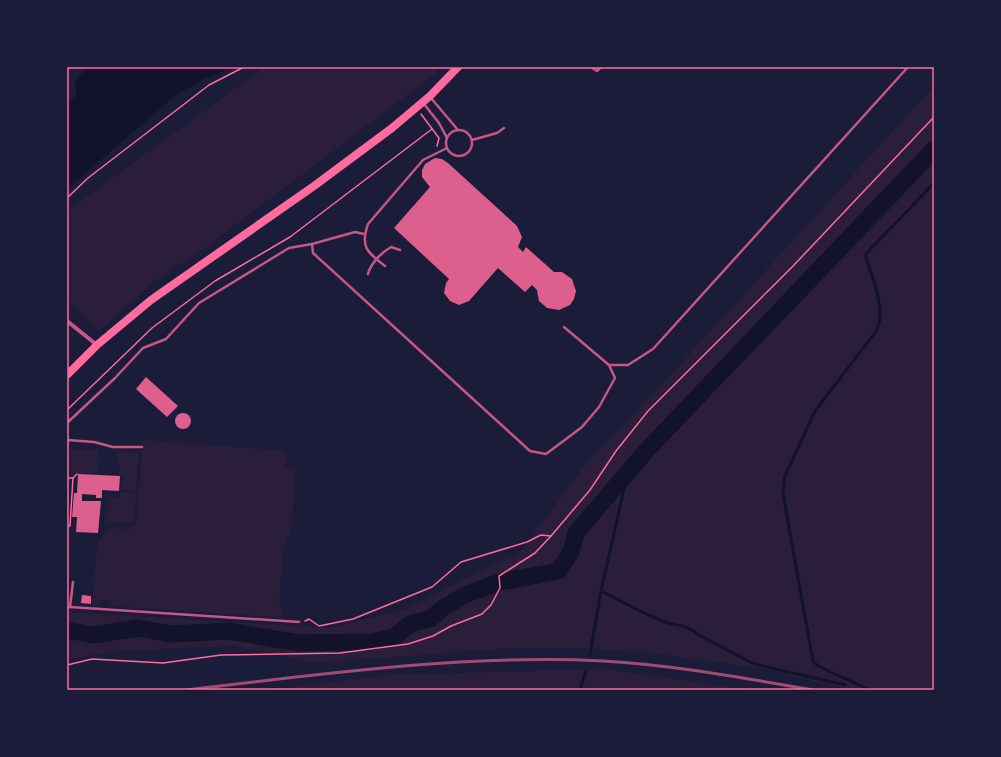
<svg xmlns="http://www.w3.org/2000/svg" width="1001" height="757" viewBox="0 0 1001 757" font-family="'PT Sans Narrow',sans-serif">
<style>
.green{fill:#2a1e3b}
.water{fill:#12122b}
.lines{fill:none;stroke-linecap:round;stroke-linejoin:round}
.stream{stroke:#12122b;stroke-width:3}
.river{stroke:#12122b;stroke-width:17}
.building{fill:#dd5f8e}
.path{stroke:#ff6b9d;stroke-width:1.5}
.service{stroke:#c65784;stroke-width:2.5}
.minor{stroke:#c65784;stroke-width:4}
.primary{stroke:#ff6b9d;stroke-width:8}
.rail{stroke:#a44b75;stroke-width:3}
.neatline{fill:none;stroke:#ff6b9d;stroke-width:1.5}
</style>
<rect width="100%" height="100%" fill="#1b1b3a"/>
<g class="green">
<path d="M265,67H440L435,74L209,245L157,279L99,331L67,300V211Z"/>
<path d="M934,86V160L694,403L744,361L934,164V690H851L765,669L652,653L582,648L496,649L316,663L235,646L113,651L67,660V612L329,628L405,609L520,553L587,462L665,381Z"/>
<path d="M143,440L287,451L285,467L296,468L291,534L286,538L283,551L279,602L283,618L111,606V600H102L98,606L92,605L98,539H101L108,528L130,529V526L136,525Z"/>
<path d="M67,449L98,450L97,475L67,473Z"/>
<path d="M118,451L139,453L136,491L122,490L123,475H119L120,466L116,456Z"/>
<path d="M120,492L136,493L134,522H107L108,497L120,498Z"/>
<path d="M604,669L750,690H600L588,687L587,690H269L387,675Z"/>
</g>
<path class="water" d="M87,67H233L200,81L175,96L67,189V102L72,100L76,95L75,82Z"/>
<g class="lines">
<g class="stream">
<path d="M601,591C622,601 643,614 665,622C678,626 688,625 699,635L754,664L845,685"/>
<path d="M590,654L601,591L628,471"/>
<path d="M580,690L586,671"/>
<path d="M870,690L818,666L813,661L788,522L783,492L785,476L815,411L877,330C886,307 872,277 865,255L934,183"/>
</g>
<path class="river" d="M67,630L94,635L138,628L171,634L229,631L299,643L371,642L394,637L412,623L430,619L443,608L467,594L500,582L559,571L571,552L576,533L646,451L934,149"/>
</g>
<g class="building">
<path d="M435,158L442,159L448,163L517,226L522,237L518,247L523,252L526,247L554,272H562L572,279L576,291L574,299L570,305L559,310L547,308L539,301L537,290L532,285L525,292L498,268L469,301L459,305L450,301L444,293L446,283L449,279L394,228L430,187L422,177V170L425,164Z"/>
<path d="M146,377L178,406L167,417L136,389Z"/>
<circle cx="183" cy="421" r="8"/>
<path d="M78,474L120,476L119,491L102,490V498H96V495L82,494V501H101L98,533L76,532L77,517H72L74,493H77Z"/>
<path d="M82,595L91,596V604L81,603Z"/>
</g>
<g class="lines">
<g class="path">
<path d="M421,114L439,138L437,146"/>
<path d="M67,198L88,178L209,85L244,67"/>
<path d="M67,410L152,328L215,281L290,237L432,129"/>
<path d="M67,478H73L77,474"/>
<path d="M67,526H70L73,478"/>
<path d="M305,621L309,619L319,626L353,619L432,587L461,562L527,542L541,535L551,536"/>
<path d="M67,665L92,659L163,663L221,655L340,653L408,644L433,636L451,626L482,614L491,605L500,588L499,576L535,553L551,536L590,490L616,451L648,411L794,265L934,117"/>
</g>
<g class="service">
<path d="M591,67L597,71L601,67"/>
<path d="M431,98L458,130"/>
<path d="M424,104L439,123L447,138"/>
<circle cx="459" cy="143" r="13"/>
<path d="M472,140L497,133L504,128"/>
<path d="M312,244L313,253L530,451L546,454L582,427L599,407L615,378L609,365H628L653,349L908,67"/>
<path d="M385,266C367,252 360,247 368,224L423,160L447,148"/>
<path d="M368,274C371,263 381,253 391,247L400,250"/>
<path d="M564,327L609,365"/>
<path d="M67,423L115,378L143,348L166,339L199,303L289,248L312,244L355,232L364,234"/>
<path d="M67,440L94,442L113,447H142"/>
<path d="M67,607H70L73,582"/>
<path d="M70,607L299,622"/>
</g>
<path class="minor" d="M67,321L97,345"/>
<path class="primary" d="M67,375L97,345L151,300L314,186L392,128L430,96L458,67"/>
<path class="rail" d="M186,690C322,674 465,654 603,661C674,665 743,678 813,690"/>
</g>
<rect width="1001" height="757" fill="none" stroke="#1b1b3a" stroke-width="136"/>
<rect x="68" y="68" width="865" height="621" class="neatline"/>
</svg>
